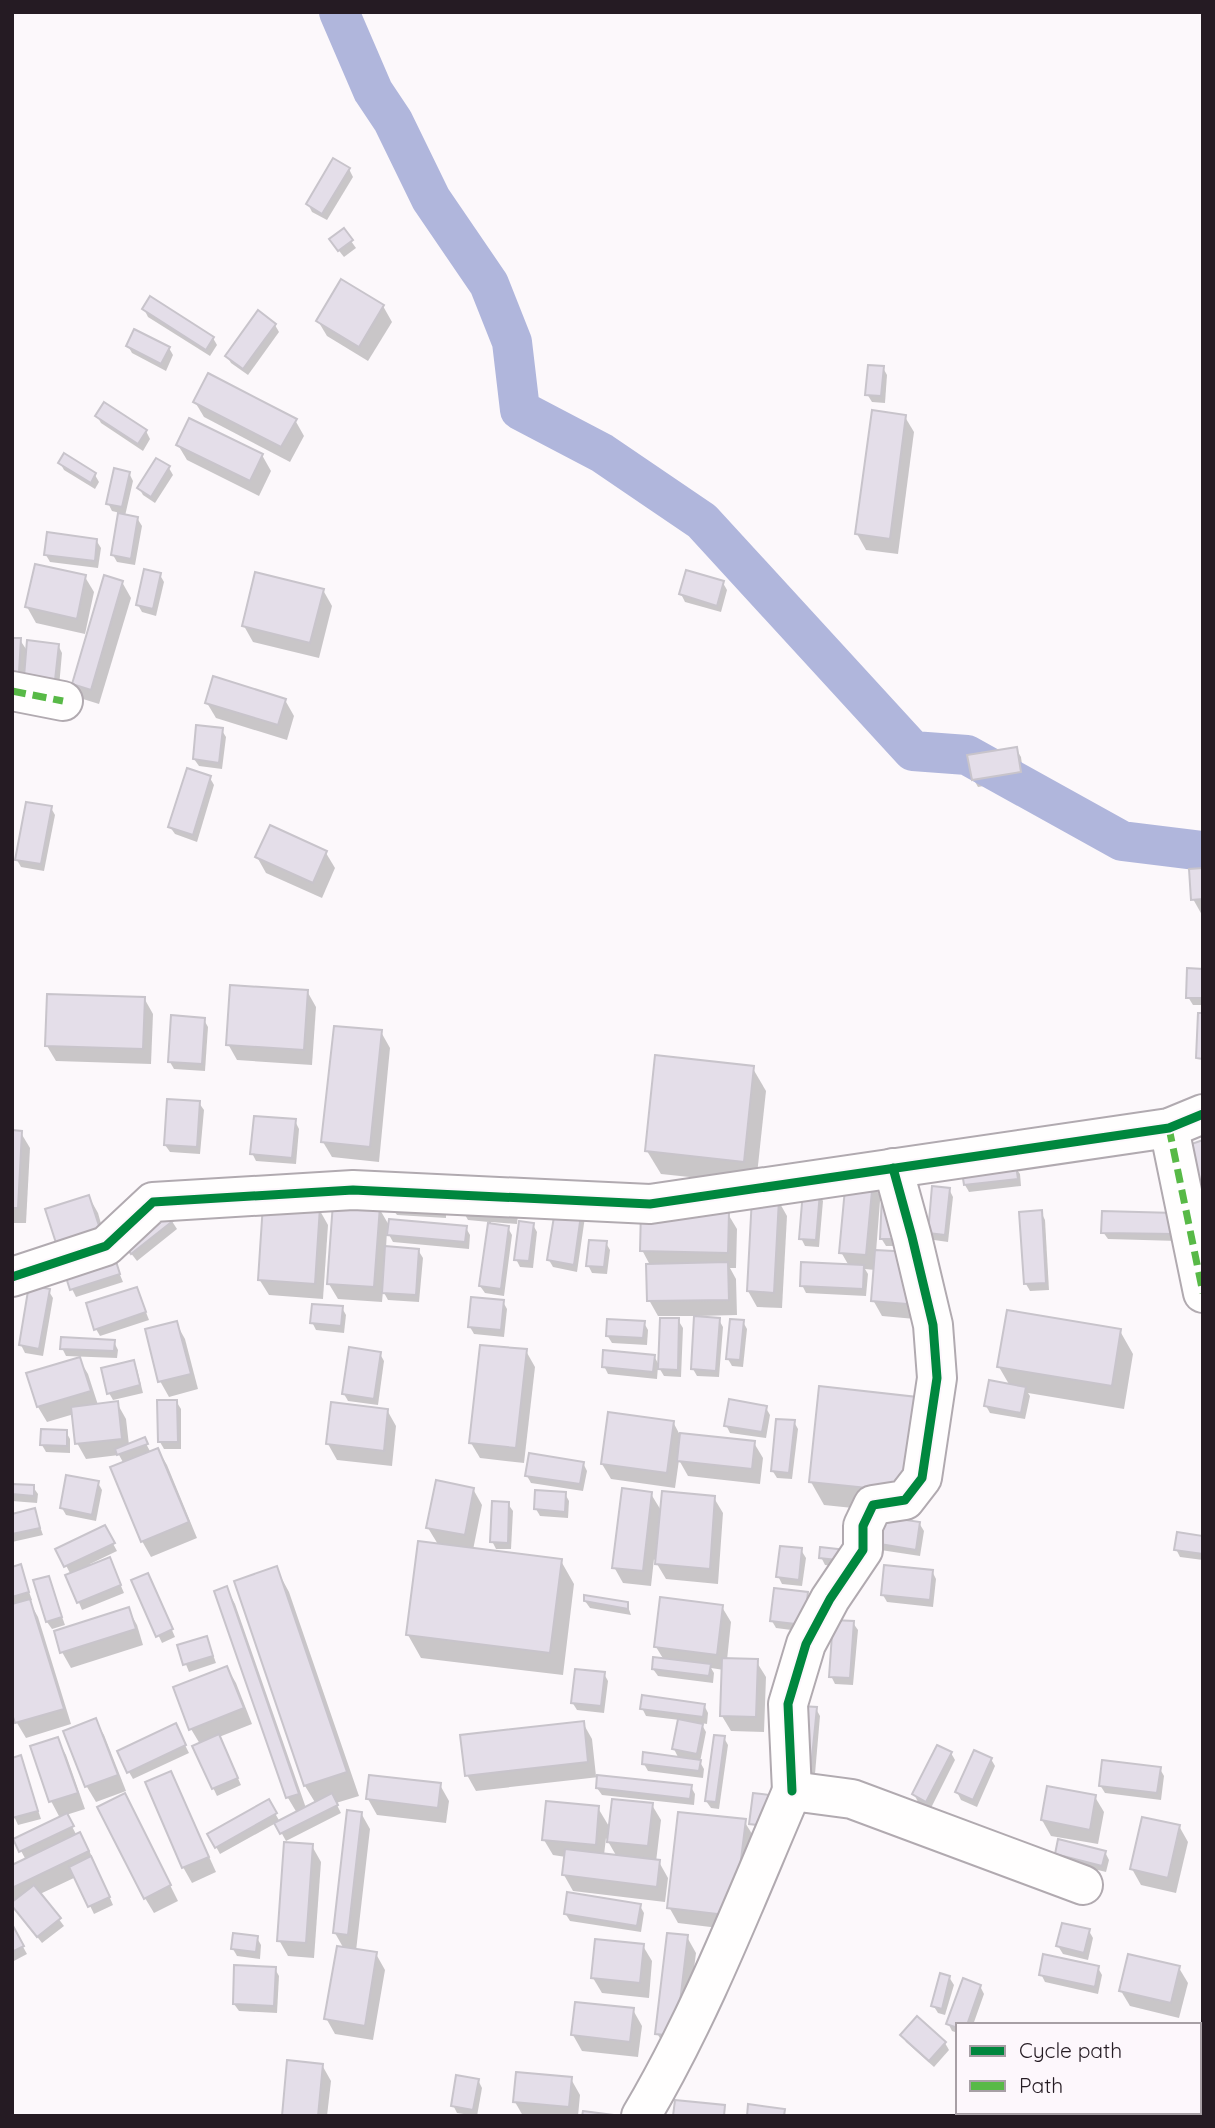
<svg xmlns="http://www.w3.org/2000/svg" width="1215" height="2128" viewBox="0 0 1215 2128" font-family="Quicksand,sans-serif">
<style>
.shadow{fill:#0003;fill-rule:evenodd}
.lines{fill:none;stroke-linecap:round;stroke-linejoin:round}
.canal{stroke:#b0b6dc;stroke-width:40}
.building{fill:#e4dee9;stroke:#c8c4cb;stroke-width:2}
.street-casing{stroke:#b1aab0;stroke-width:42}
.street{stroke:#fffefe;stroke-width:38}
.quiet{stroke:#58b947;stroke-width:7;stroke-dasharray:14 7;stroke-linecap:butt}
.cycleway-casing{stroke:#fdf7fc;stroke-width:13}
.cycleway{stroke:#00873e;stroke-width:9}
</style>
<rect width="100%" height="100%" fill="#fcf8fb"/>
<g class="shadow">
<path d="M349,169L353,177L327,220L312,212L308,204Z"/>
<path d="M351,241L356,248L344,257L336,247Z"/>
<path d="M383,306L392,322L368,361L327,336L318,321Z"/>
<path d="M144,309L213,338L217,345L210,356L148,317Z"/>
<path d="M275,325L279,332L248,375L231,363L227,356Z"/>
<path d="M128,346L169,348L173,355L166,371L132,353Z"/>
<path d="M883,368L887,375L885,403L872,402L867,394Z"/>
<path d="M195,402L295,420L304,436L290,462L204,417Z"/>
<path d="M97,416L146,431L150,439L143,451L101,423Z"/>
<path d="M905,417L914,432L898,554L866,550L857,534Z"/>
<path d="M178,445L262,455L271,471L259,496L187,460Z"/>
<path d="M65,456L95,475L99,482L95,489L64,470L60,463Z"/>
<path d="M169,468L173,475L155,503L143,495L139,488Z"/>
<path d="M129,473L133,481L125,516L137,518L142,526L135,565L117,562L113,555L120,513L112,511L108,503Z"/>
<path d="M96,540L101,548L98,568L50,562L46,555Z"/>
<path d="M160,575L164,582L156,616L142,612L138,605Z"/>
<path d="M85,577L94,592L85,634L36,623L27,607Z"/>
<path d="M122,582L131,598L99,704L83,699L74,684Z"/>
<path d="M723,583L727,590L721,612L685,602L681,594Z"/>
<path d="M323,590L332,606L319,658L253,642L244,626Z"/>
<path d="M12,639L20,640L28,652L58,645L62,653L59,687H12Z"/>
<path d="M285,700L294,716L287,740L216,718L207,703Z"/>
<path d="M221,729L226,737L222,769L199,766L194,759Z"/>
<path d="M1016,749L1021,757L1024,779L978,787L974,780L969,757Z"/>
<path d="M210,778L214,785L197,842L175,834L170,827Z"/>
<path d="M51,808L55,815L44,871L21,867L17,860Z"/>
<path d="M326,853L335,868L322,898L266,873L257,857Z"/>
<path d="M1203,870V915H1202L1193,899Z"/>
<path d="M1203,971V1005H1193L1188,997Z"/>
<path d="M307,991L316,1007L312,1065L237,1060L228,1044Z"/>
<path d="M144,998L153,1014L151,1064L56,1061L47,1046Z"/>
<path d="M204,1020L208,1027L205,1071L174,1069L170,1062Z"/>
<path d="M381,1032L390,1048L379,1162L332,1157L323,1142Z"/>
<path d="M752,1067L766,1091L756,1184L661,1174L647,1151Z"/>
<path d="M199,1103L204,1110L200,1154L170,1152L165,1145Z"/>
<path d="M295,1121L299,1129L296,1164L256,1161L252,1153Z"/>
<path d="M12,1132L21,1133L30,1148L26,1223H12Z"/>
<path d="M1015,1167L1020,1174L1021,1186L969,1192L965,1185Z"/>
<path d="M872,1182L883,1201H880L876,1252L911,1254L915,1319L882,1316L873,1300L875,1270L865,1269L868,1274L866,1296L806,1293L802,1285L849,1266L841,1252Z"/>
<path d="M949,1189L953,1197L948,1242L934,1240L929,1233Z"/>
<path d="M819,1194L823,1201L819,1247L805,1246L801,1238Z"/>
<path d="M89,1197L98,1213L108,1248L67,1261Z"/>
<path d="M896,1198L898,1246H886L881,1238Z"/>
<path d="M778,1200L787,1216L782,1308L757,1307L748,1291Z"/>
<path d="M557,1206L585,1217L577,1272L553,1267L549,1260Z"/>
<path d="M379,1208L390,1227L466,1228L470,1235L469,1249L393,1242L387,1231L386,1248L418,1250L423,1258L419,1302L388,1300L383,1291L382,1302L338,1299L329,1284Z"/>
<path d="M392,1208L446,1209V1218L397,1215Z"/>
<path d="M319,1209L328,1225L323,1299L269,1295L259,1279Z"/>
<path d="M166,1212L177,1229L137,1261L130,1252Z"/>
<path d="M1041,1212L1045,1220L1049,1290L1030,1291L1026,1284Z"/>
<path d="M464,1213L518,1215L517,1224L491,1222V1225L508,1228L512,1235L504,1296L485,1293L480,1286L489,1222L468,1220Z"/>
<path d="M728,1214L737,1229L736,1268H730L736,1279L737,1315L698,1316V1318L719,1320L723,1327L719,1377L697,1376L693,1369L696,1316H658L649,1300L650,1265L642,1250Z"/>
<path d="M1174,1214L1178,1241L1108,1239L1103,1232Z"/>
<path d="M533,1225L537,1232L533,1268L520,1267L516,1259Z"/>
<path d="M606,1243L610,1250L607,1274L592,1273L588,1265Z"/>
<path d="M113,1258L123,1282L76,1297L72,1289Z"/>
<path d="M137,1289L149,1320L100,1336L96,1329Z"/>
<path d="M48,1290L53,1298L43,1356L25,1353L21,1345Z"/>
<path d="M503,1302L507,1309L504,1337L474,1334L470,1327Z"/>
<path d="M342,1308L346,1315L344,1333L316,1330L312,1322Z"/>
<path d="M678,1320L683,1328L681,1377L664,1376L658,1366L657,1379L608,1374L604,1366L654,1356L660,1367Z"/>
<path d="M743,1322L747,1329L743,1367L732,1366L728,1359Z"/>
<path d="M176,1323L185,1339L198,1389L169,1397L160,1381Z"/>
<path d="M644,1323L648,1330L647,1345L612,1343L607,1335Z"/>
<path d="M1120,1331L1133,1354L1124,1409L1028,1393L1030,1396L1025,1419L990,1413L986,1406L1010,1386L999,1367Z"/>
<path d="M114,1342L118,1350L117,1358L66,1356L62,1348Z"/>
<path d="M526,1351L535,1367L524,1463L480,1458L471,1443Z"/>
<path d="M380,1354L384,1361L378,1405L348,1401L344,1394Z"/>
<path d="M79,1359L88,1374L98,1405L117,1403L126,1419L129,1445L144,1440L151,1453L158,1450L167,1465L197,1538L151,1557L142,1541L124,1464L119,1455L86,1459L77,1443L74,1414L47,1422L38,1407L28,1374Z"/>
<path d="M133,1362L137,1369L143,1393L113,1400L109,1393Z"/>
<path d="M176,1401L181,1409V1449H164L160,1442Z"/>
<path d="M766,1408L770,1415L766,1438L730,1433L726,1425Z"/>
<path d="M387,1410L396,1426L392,1466L337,1460L328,1444Z"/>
<path d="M929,1421L920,1515L824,1505L811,1482Z"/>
<path d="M673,1422L680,1435L754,1443L763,1458L760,1484L688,1476L679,1460L675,1488L611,1479L602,1464Z"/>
<path d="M794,1422L798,1429L792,1479L777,1478L772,1470Z"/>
<path d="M66,1432L70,1439V1453L46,1452L42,1445Z"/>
<path d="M583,1463L587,1471L583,1491L531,1483L527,1476Z"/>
<path d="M98,1483L102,1490L96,1521L66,1515L62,1508Z"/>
<path d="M12,1485L33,1487L38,1494L37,1503L12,1501Z"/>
<path d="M473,1489L482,1505L473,1550L561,1561L574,1584L563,1675L421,1658L408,1635L439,1546L428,1528Z"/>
<path d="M565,1494L569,1501L568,1518L540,1516L536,1509Z"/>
<path d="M651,1494L662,1512L714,1498L723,1513L718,1584L666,1579L654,1559L651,1586L623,1583L614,1567Z"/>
<path d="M508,1504L513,1511L511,1549H496L492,1541Z"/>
<path d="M34,1510L43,1535L12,1542V1516Z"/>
<path d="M919,1523L924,1531L920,1556L874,1549L870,1542Z"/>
<path d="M104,1527L117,1551L90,1564L91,1567H113L124,1593L82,1610L68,1576L71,1575L58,1550Z"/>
<path d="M1203,1537V1560L1180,1557L1176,1549Z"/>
<path d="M822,1549L858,1569L825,1565L821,1557Z"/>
<path d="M801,1550L806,1558L802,1586L782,1584L778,1576Z"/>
<path d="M20,1567L32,1600L29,1601L38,1617L71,1724L26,1738L17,1723L12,1708V1569Z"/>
<path d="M276,1568L289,1592L359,1796L336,1803L341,1813L286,1841L276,1823L220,1854L209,1834L268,1801L280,1822L297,1813L288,1798L216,1592L226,1588L235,1604L306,1808L316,1804L305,1786L236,1582Z"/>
<path d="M932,1571L936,1579L933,1607L887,1602L883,1595Z"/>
<path d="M48,1578L65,1625L52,1629L47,1622Z"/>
<path d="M133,1581L151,1582L175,1637L162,1643Z"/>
<path d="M807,1594L811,1601L807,1632L776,1628L772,1621Z"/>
<path d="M585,1601L627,1604L631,1615L590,1608Z"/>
<path d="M722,1607L731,1622L727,1660L756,1661L766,1677L764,1732L731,1731L722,1716L724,1670L711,1668L714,1673L713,1683L658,1676L653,1669L664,1660L656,1647Z"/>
<path d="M128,1609L137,1625L143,1645L71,1668L62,1652Z"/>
<path d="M853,1623L858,1630L853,1685L835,1684L831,1676Z"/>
<path d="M207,1638L216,1663L189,1672L179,1647Z"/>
<path d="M227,1668L236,1683L252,1724L219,1737L241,1785L217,1796L194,1747L200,1744L191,1729Z"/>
<path d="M604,1674L608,1681L604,1713L577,1710L572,1702Z"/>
<path d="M704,1705L708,1713L707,1724L701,1723L706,1732L700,1762L704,1769L703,1778L648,1771L644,1764L679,1759L674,1749L680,1720L646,1716L642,1708Z"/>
<path d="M816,1709L820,1716L815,1774L800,1773Z"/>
<path d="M95,1720L104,1735L126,1791L96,1802L87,1787L66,1732Z"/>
<path d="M583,1723L592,1739L596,1776L691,1787L695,1794L694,1805L602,1795L597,1788L599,1777L476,1791L467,1775Z"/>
<path d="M179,1733L189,1753L133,1779L129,1772Z"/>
<path d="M724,1738L728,1745L719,1809L711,1808L706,1801Z"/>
<path d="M57,1739L66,1755L85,1809L66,1815L77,1836L80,1835L89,1850L113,1905L94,1914L76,1877L40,1894L64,1926L42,1943L17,1911L12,1896V1867L26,1860L15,1840L60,1818L51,1801L32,1747Z"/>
<path d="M951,1753L955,1760L931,1808L918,1802L914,1794Z"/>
<path d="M20,1757L41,1819L18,1825L12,1812Z"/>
<path d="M991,1759L995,1766L977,1807L961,1800L957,1792Z"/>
<path d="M1160,1769L1164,1776L1161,1800L1105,1793L1100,1785Z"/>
<path d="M171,1773L216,1872L192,1883L183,1867Z"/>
<path d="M440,1785L449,1801L446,1823L377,1815L368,1799Z"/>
<path d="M1095,1797L1104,1812L1098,1844L1051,1836L1042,1820Z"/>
<path d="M652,1805L661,1820L656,1862H659L668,1878L665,1902L573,1891L564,1875L566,1857L553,1855L544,1840L598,1808L610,1828ZM606,1838L617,1857L604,1855Z"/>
<path d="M133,1811L178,1901L154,1913L145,1898Z"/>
<path d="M361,1813L370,1829L356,1951L376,1954L385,1970L373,2040L335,2034L326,2018L344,1949L335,1933Z"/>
<path d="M744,1821L754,1837L743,1931L678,1923L669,1907Z"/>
<path d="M1179,1826L1188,1842L1176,1893L1141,1885L1132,1869Z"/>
<path d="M312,1846L321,1862L314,1958L288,1956L279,1940Z"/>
<path d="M1105,1852L1109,1860L1106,1872L1061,1861L1057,1854Z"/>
<path d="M640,1906L644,1913L641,1932L570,1921L565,1913Z"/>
<path d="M12,1927L27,1954L12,1962Z"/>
<path d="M1089,1931L1093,1938L1088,1960L1063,1954L1058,1946Z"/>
<path d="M687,1937L696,1953L684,2051L666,2049L657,2033Z"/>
<path d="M257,1938L261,1945L260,1959L237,1956L233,1949Z"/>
<path d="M643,1946L652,1961L649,1998L602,1993L593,1978Z"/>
<path d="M1098,1968L1102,1975L1098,1994L1045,1982L1041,1974Z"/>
<path d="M1179,1968L1188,1983L1179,2018L1130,2006L1121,1991Z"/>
<path d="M275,1969L279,1976L277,2013L239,2011L234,2004Z"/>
<path d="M949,1977L954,1985L945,2015L938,2013L933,2005Z"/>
<path d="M980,1986L984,1994L973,2025H958V2033L952,2031L948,2023Z"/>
<path d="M633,2010L642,2026L638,2057L582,2051L573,2035Z"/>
<path d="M902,2035L945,2043L949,2050L934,2067L906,2042Z"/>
<path d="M322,2065L331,2081L327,2116H283Z"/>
<path d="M571,2079L580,2095L578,2116H523L515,2102Z"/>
<path d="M478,2080L482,2088L477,2116L457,2113L453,2105Z"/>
</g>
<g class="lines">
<path class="canal" d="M339,12L373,91L393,121L431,199L489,284L512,342L520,410L602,453L702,521L913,751L967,755L1122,841L1203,851"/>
</g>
<g class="building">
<path d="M333,158L350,168L322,214L306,204Z"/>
<path d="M344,228L353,240L338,251L329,239Z"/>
<path d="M341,279L384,305L359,347L316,321Z"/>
<path d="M150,296L214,337L206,350L142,309Z"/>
<path d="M258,310L276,324L243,369L225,356Z"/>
<path d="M134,329L170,347L161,364L126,346Z"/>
<path d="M868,365L884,366L881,396L865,395Z"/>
<path d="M208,373L297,419L281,447L193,402Z"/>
<path d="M104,402L147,430L138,444L95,416Z"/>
<path d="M872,410L906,415L890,539L855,534Z"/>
<path d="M189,418L263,454L250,481L176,445Z"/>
<path d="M64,453L96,473L91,483L58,463Z"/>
<path d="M156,458L170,466L151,497L137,488Z"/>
<path d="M114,468L130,472L122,507L106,504Z"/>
<path d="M118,513L138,517L131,559L111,555Z"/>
<path d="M47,532L97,539L95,561L44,555Z"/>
<path d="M35,564L86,575L77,619L25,607Z"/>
<path d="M144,569L161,573L153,609L136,605Z"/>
<path d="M686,570L724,581L717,606L679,594Z"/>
<path d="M255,572L324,589L310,643L242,626Z"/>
<path d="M104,575L123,581L91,690L72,684Z"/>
<path d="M12,638H21L19,672H12Z"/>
<path d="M27,640L59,644L55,680L24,677Z"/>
<path d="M213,676L286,699L278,725L205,703Z"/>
<path d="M196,725L223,728L219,763L193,759Z"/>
<path d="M1017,747L1021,772L972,780L967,755Z"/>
<path d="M187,768L211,776L193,835L168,827Z"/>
<path d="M26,802L52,806L41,864L15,860Z"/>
<path d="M270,825L327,851L313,883L255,857Z"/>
<path d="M1203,868V899L1191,900L1189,869Z"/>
<path d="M1187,968L1203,969V998H1186Z"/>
<path d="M230,985L308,990L304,1050L226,1045Z"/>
<path d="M47,994L145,997L143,1049L45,1046Z"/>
<path d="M1198,1013H1203V1059L1196,1058Z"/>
<path d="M171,1015L205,1018L202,1064L168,1062Z"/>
<path d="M334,1026L382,1030L370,1147L321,1142Z"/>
<path d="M655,1055L754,1066L744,1162L645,1151Z"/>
<path d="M167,1099L200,1101L197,1147L164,1145Z"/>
<path d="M254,1116L296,1119L292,1158L250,1154Z"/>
<path d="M12,1130L22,1131L18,1208H12Z"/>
<path d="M1203,1140V1211L1180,1148Z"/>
<path d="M1016,1165L1018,1179L964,1185L962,1172Z"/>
<path d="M846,1178L873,1180L866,1255L839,1253Z"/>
<path d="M932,1186L950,1188L945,1235L928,1233Z"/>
<path d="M803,1191L820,1192L816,1240L799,1239Z"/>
<path d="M89,1195L101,1232L57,1246L45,1209Z"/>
<path d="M882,1195L895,1239H880Z"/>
<path d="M752,1197L779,1199L774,1293L747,1291Z"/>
<path d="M333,1203L380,1206L374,1287L327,1284Z"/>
<path d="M263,1204L320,1207L315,1284L258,1280Z"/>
<path d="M556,1204L582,1208L574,1265L547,1260Z"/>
<path d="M641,1209L729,1212L728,1253L640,1251Z"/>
<path d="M166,1210L174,1220L131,1254L124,1244Z"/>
<path d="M1042,1210L1046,1283L1024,1284L1019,1212Z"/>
<path d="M1102,1211L1175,1213V1234L1101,1233Z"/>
<path d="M389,1219L467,1226L465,1242L387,1235Z"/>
<path d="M519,1221L534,1223L529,1261L514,1260Z"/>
<path d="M488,1223L509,1226L501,1289L479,1286Z"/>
<path d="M589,1240L607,1241L604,1267L586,1266Z"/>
<path d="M385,1246L419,1249L416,1295L382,1293Z"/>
<path d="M875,1250L912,1252L907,1304L871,1301Z"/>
<path d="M114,1255L120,1274L70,1290L64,1271Z"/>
<path d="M728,1262L729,1300L647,1301L646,1264Z"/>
<path d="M801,1262L864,1265L863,1289L800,1286Z"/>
<path d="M29,1285L50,1289L39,1349L19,1345Z"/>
<path d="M137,1287L146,1312L94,1330L86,1303Z"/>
<path d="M471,1297L504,1300L501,1330L468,1327Z"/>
<path d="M312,1304L343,1306L341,1326L310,1323Z"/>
<path d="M1007,1310L1121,1329L1112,1386L997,1367Z"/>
<path d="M694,1316L720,1318L716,1371L691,1369Z"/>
<path d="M660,1318H679L678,1370L658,1369Z"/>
<path d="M607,1319L645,1321L643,1338L606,1336Z"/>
<path d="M730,1319L744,1320L740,1360L726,1359Z"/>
<path d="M177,1321L191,1374L158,1382L145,1329Z"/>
<path d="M61,1337L115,1340L114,1351L60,1349Z"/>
<path d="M480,1345L527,1349L516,1448L469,1443Z"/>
<path d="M349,1347L381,1352L374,1399L342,1394Z"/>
<path d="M603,1350L655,1355L653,1372L602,1367Z"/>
<path d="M80,1357L91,1391L37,1407L26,1373Z"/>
<path d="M134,1360L140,1385L107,1394L101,1368Z"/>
<path d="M989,1380L1026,1387L1021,1413L984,1406Z"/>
<path d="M819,1386L917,1397L907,1492L809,1482Z"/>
<path d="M729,1399L767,1406L762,1432L724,1426Z"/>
<path d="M157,1400H177L178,1442H158Z"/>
<path d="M118,1401L122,1439L75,1444L71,1407Z"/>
<path d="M331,1402L388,1409L384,1451L326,1444Z"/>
<path d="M608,1412L674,1421L667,1473L601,1464Z"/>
<path d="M776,1419L795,1420L789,1473L771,1471Z"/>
<path d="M41,1429L67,1430V1446L40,1445Z"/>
<path d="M680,1433L755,1441L752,1469L677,1461Z"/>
<path d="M145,1437L148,1444L117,1455L115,1449Z"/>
<path d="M158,1448L189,1522L141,1542L110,1467Z"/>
<path d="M529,1453L584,1462L580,1484L525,1476Z"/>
<path d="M66,1475L99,1481L92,1515L60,1508Z"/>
<path d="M436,1480L474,1488L465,1535L426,1528Z"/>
<path d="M12,1484L34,1485V1496L12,1494Z"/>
<path d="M622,1488L652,1492L643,1571L612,1568Z"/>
<path d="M535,1490L566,1492L565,1512L534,1509Z"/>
<path d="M662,1491L715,1496L710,1569L655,1564Z"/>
<path d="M492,1501L509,1502L508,1543L490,1542Z"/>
<path d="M35,1508L40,1528L12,1534V1514Z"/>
<path d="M872,1515L920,1522L916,1550L868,1542Z"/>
<path d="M105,1525L115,1543L64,1567L55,1549Z"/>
<path d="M1177,1532L1203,1536V1554L1174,1550Z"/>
<path d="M418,1541L562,1559L550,1653L406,1635Z"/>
<path d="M780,1546L802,1548L799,1580L776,1577Z"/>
<path d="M820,1547L855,1551V1562L819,1558Z"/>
<path d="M110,1557L121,1585L77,1603L65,1575Z"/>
<path d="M21,1564L29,1592L12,1597V1567Z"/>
<path d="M884,1565L933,1570L930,1600L881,1595Z"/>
<path d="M277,1566L347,1772L304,1786L234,1581Z"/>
<path d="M148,1573L173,1629L156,1637L131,1580Z"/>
<path d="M49,1576L62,1617L46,1622L33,1580Z"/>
<path d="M227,1586L299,1794L286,1798L214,1591Z"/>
<path d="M774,1588L808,1592L804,1625L770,1621Z"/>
<path d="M584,1595L628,1602V1609L584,1601Z"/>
<path d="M660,1597L723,1605L717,1655L654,1647Z"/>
<path d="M30,1599L64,1709L15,1723L12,1714V1604Z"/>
<path d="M129,1607L136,1629L60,1653L54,1631Z"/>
<path d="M833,1620L854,1621L850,1678L829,1677Z"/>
<path d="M207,1636L213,1656L183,1665L177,1645Z"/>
<path d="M653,1657L711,1664L709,1676L652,1669Z"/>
<path d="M722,1658L758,1659L756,1717L720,1716Z"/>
<path d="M227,1666L244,1708L189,1730L173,1687Z"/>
<path d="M575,1669L605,1672L601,1706L571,1703Z"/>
<path d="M642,1695L705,1704L703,1717L640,1709Z"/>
<path d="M800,1706L817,1707L811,1767L794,1766Z"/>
<path d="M96,1718L118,1775L85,1787L63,1731Z"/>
<path d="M678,1719L703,1724L697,1754L672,1749Z"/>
<path d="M584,1721L588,1762L465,1776L460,1735Z"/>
<path d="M176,1723L186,1745L127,1773L117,1751Z"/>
<path d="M219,1734L238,1778L212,1789L192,1746Z"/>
<path d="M714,1735L725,1736L716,1802L705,1801Z"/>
<path d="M58,1737L78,1793L49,1802L30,1746Z"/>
<path d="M937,1745L952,1752L926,1802L912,1794Z"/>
<path d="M974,1750L992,1758L973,1800L955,1792Z"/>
<path d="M643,1752L701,1760L699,1771L642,1764Z"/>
<path d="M21,1755L38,1811L12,1818V1758Z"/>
<path d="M1102,1760L1161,1767L1157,1793L1099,1786Z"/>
<path d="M171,1771L209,1857L182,1868L145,1782Z"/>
<path d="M369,1775L441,1783L438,1808L366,1799Z"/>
<path d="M597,1775L692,1785L690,1799L596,1788Z"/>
<path d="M1047,1786L1096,1795L1090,1830L1041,1820Z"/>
<path d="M125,1793L171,1885L144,1899L97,1807Z"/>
<path d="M332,1793L338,1805L280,1834L274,1823Z"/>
<path d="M753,1793L770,1795L766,1826L749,1824Z"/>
<path d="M269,1799L277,1813L215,1848L207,1834Z"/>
<path d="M612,1799L653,1803L648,1846L607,1842Z"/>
<path d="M546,1801L599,1806L596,1845L542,1840Z"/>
<path d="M347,1810L362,1812L348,1935L333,1933Z"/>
<path d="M678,1812L746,1819L734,1916L667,1908Z"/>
<path d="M67,1813L74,1826L19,1852L13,1839Z"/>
<path d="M1142,1817L1180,1825L1168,1878L1130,1869Z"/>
<path d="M80,1832L89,1851L12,1888V1865Z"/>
<path d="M1058,1839L1106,1851L1102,1866L1055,1854Z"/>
<path d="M284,1842L313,1844L306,1943L277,1941Z"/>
<path d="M565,1849L660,1860L657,1887L562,1875Z"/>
<path d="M91,1856L110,1897L88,1907L69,1867Z"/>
<path d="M34,1885L61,1918L37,1937L12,1906V1902Z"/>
<path d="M567,1892L641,1904L637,1926L564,1914Z"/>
<path d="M1062,1923L1090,1929L1084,1953L1056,1946Z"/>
<path d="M12,1924L24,1946L12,1952Z"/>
<path d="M233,1933L258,1936L256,1952L231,1949Z"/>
<path d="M667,1933L688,1935L676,2036L655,2034Z"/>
<path d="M595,1939L644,1944L640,1983L591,1978Z"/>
<path d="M337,1946L377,1952L365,2026L324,2019Z"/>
<path d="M1043,1954L1099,1966L1095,1987L1039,1975Z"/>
<path d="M1128,1954L1180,1966L1171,2003L1119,1991Z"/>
<path d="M234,1965L276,1967L274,2006L233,2004Z"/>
<path d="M940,1973L950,1976L942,2009L931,2006Z"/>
<path d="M963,1978L981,1985L967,2025H958V2028L946,2024Z"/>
<path d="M575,2002L634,2008L630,2042L571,2035Z"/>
<path d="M917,2016L946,2042L929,2061L900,2035Z"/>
<path d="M1199,2054L1203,2056V2104L1199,2101Z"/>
<path d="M287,2060L323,2064L318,2116H282Z"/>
<path d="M516,2072L572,2077L569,2107L513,2102Z"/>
<path d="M456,2075L479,2079L473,2110L451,2106Z"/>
<path d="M675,2100L725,2105L724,2116H673Z"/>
<path d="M748,2104L785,2109L784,2116H747Z"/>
<path d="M583,2111L613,2115V2116H582Z"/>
</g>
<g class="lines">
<g class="street-casing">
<g id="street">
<path d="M12,691L63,701"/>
<path d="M1169,1128L1203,1293"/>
<path d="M12,1277L106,1246L153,1202L353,1190L650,1204L1169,1128L1203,1114"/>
<path d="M792,1791L788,1704L806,1644L830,1599L863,1550V1526L873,1505L905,1500L922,1478L937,1378L933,1325L912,1237L893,1168"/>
<path d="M641,2116C702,2013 745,1900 792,1791L852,1799L1083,1885"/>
</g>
</g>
<use href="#street" class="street"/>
<g class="quiet">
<path d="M12,691L63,701"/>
<path d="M1169,1128L1203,1293"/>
</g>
<g class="cycleway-casing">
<g id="cycleway">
<path d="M12,1277L106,1246L153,1202L353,1190L650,1204L1169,1128L1203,1114"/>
<path d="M792,1791L788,1704L806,1644L830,1599L863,1550V1526L873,1505L905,1500L922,1478L937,1378L933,1325L912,1237L893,1168"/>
</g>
</g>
<use href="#cycleway" class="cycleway"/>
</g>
<rect width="1215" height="2128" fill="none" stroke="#251b23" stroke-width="28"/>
<rect x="956" y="2023" width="245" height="91" fill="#fdf7fc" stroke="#a79fa5" stroke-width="2"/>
<rect x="970" y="2046" width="35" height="10" fill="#00873e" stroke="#a79fa5" stroke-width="2"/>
<text x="1019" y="2058" font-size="21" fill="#251b23">Cycle path</text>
<rect x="970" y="2081" width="35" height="10" fill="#58b947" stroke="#a79fa5" stroke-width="2"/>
<text x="1019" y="2093" font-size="21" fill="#251b23">Path</text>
</svg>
